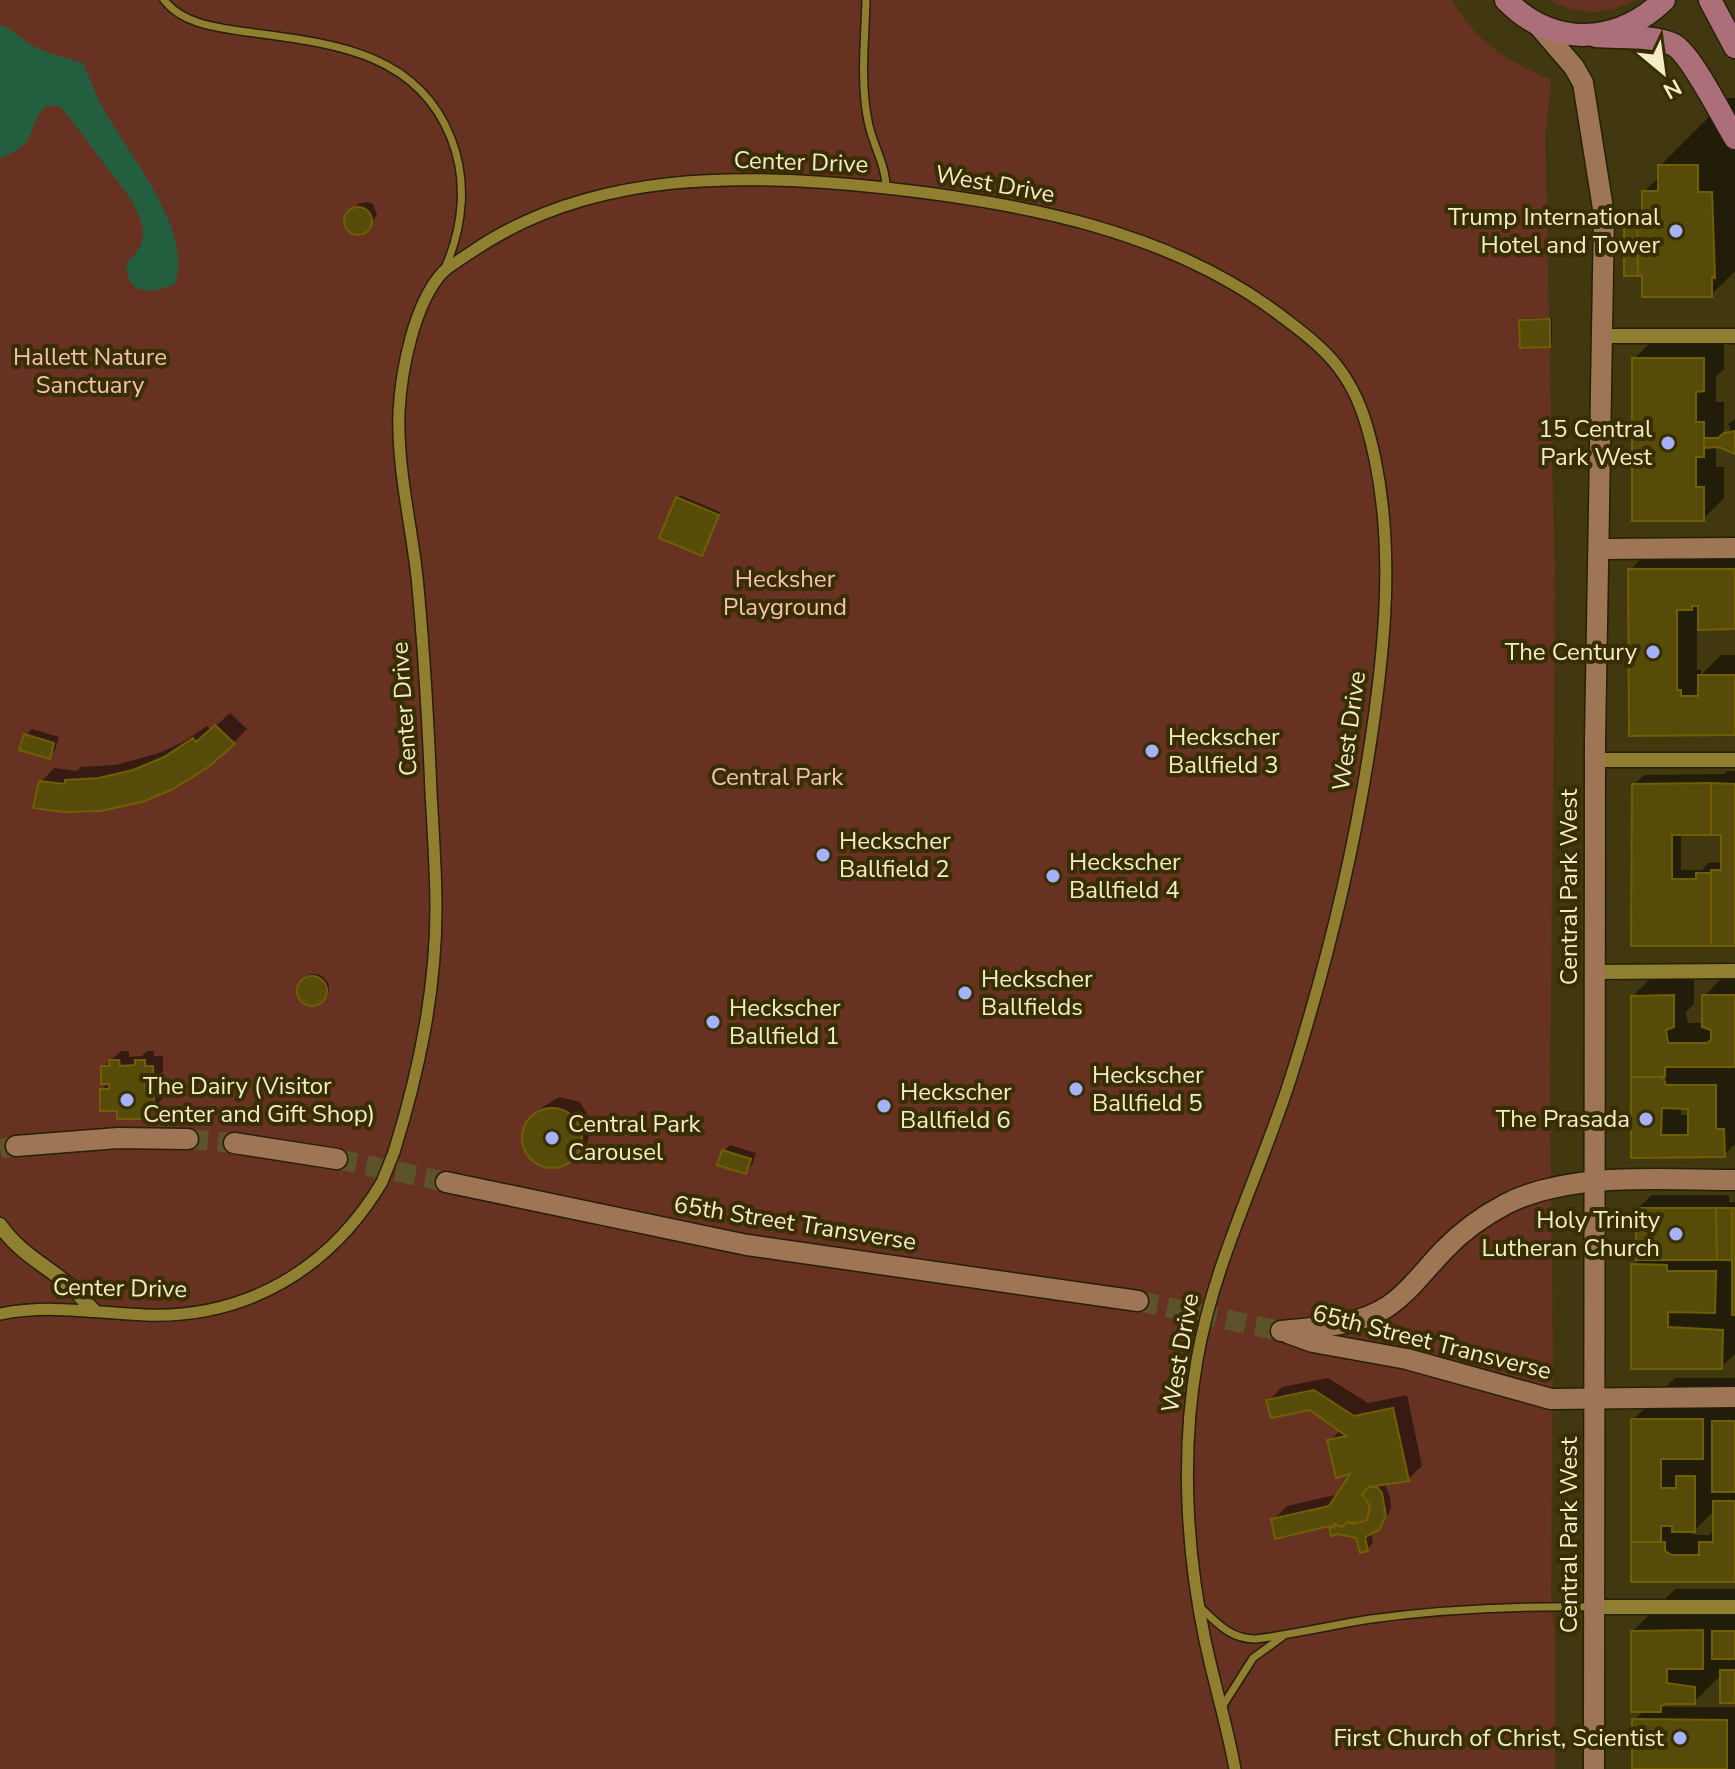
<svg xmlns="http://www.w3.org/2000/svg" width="1735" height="1769" viewBox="0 0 1735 1769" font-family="'Nunito Sans',sans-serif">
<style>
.green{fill:#683222}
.water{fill:#235e3f}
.shadow{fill:#0007;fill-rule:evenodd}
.building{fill:#574b09;stroke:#6f5f02;stroke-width:2;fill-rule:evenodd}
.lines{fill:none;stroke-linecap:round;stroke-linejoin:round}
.secondary-tunnel{stroke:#5c532a;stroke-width:20;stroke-dasharray:20 10;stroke-linecap:butt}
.service-casing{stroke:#252007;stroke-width:10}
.pedestrian-casing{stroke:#252007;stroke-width:14}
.minor-casing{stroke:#252007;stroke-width:17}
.secondary-casing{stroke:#252007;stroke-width:23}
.primary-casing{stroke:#252007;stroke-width:25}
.service{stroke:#907f31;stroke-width:7}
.pedestrian{stroke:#907f31;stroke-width:11}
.minor{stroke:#907f31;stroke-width:14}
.secondary{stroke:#9e7655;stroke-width:20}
.primary{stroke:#ac6e78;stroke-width:22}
.pedestrian-bridge-casing{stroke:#252007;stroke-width:14;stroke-linecap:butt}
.pedestrian-bridge{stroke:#907f31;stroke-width:11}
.poi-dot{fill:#a6b1fc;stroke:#372e03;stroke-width:3}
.labels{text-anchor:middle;stroke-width:8;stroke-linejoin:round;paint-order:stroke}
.street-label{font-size:24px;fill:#f4ecc6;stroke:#372e03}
.poi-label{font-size:24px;fill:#f4ecc6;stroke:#372e03;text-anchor:start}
.park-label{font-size:24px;fill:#f7c1b1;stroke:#372e03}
</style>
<rect width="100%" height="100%" fill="#41380f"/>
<g class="green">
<path d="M0,0H1452C1478,44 1506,60 1551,80L1545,136L1555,594L1550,1099L1553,1365L1551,1595L1555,1636V1769H0Z"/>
<path d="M1549,0H1634C1607,16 1576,15 1549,0Z"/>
</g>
<path class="water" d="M0,25C14,29 21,39 33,46C49,54 66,58 83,63C90,78 95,94 103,108C128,154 194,230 175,284C152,295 124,295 127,262C151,240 145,227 131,199L62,108L55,105L45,107C23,133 41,141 0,159Z"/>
<g class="shadow">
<path d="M1728,98H1735V271L1711,295L1644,274L1626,213L1644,208V192L1660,176V166Z"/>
<path d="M366,202L373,204L377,215L363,232L355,233L349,229L346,218L358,204Z"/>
<path d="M1524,318H1552V342L1550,345L1521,321Z"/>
<path d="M1655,338H1724V369L1716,377V402H1724V435L1731,429L1728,424L1735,419V452L1716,446V467H1724V498L1703,519L1634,359Z"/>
<path d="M680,495L720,512L702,554L677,498Z"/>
<path d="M1651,549H1735V627L1697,628V670H1701V675L1721,655H1735V733L1631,734L1630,570Z"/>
<path d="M230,713L247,729L233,743L142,800L41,782L54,768L77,771L81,767L115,765L159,753L185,741L207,726L211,730Z"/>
<path d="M32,729L59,737L55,750L49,757L25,735Z"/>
<path d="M1727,771H1735V944H1633L1634,785L1644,775L1724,774ZM1681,833H1723V862L1708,863L1702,870H1681Z"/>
<circle cx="314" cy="989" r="15"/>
<path d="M1694,975V1004L1686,1012L1688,1023H1704V996L1725,975H1735V1157V1144L1724,1155L1633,1156V996L1653,976ZM1681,1107H1690V1115H1681Z"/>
<path d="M121,1051H129V1057L142,1056L147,1051H154V1056H163V1071L155,1079H163V1098L144,1117L119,1109L102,1089L110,1082L103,1067Z"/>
<path d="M559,1097L580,1102L592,1123L587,1144L576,1154L555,1167L535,1162L522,1142L527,1120L538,1110Z"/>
<path d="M730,1145L756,1153L752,1165L745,1172L724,1151Z"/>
<path d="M1652,1195H1729V1202H1735V1354L1721,1367H1633V1265L1638,1261V1208Z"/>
<path d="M1328,1378L1368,1403L1407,1395L1422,1466L1408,1479L1384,1483L1390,1496L1391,1508L1385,1521L1371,1532L1373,1543L1367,1549L1358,1536L1338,1532L1333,1526L1273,1520L1287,1506L1339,1494L1354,1471L1330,1440L1341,1430L1310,1408L1268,1401L1282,1387Z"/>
<path d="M1675,1378H1735V1580H1633V1420ZM1715,1510V1529L1709,1535H1694L1685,1530H1695Z"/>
<path d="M1675,1589H1735V1701L1722,1674L1694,1702H1668L1664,1707H1735V1769H1634V1720L1645,1710L1633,1631Z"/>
</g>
<g class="building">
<path d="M1658,165H1698V192H1712L1715,278L1712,277V297H1642V276H1638L1637,212H1642V191H1658Z"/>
<circle cx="358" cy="221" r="14"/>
<path d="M1637,212L1638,276H1624V213Z"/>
<path d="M1550,319V347L1520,348L1519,320Z"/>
<path d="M1632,358H1704V391L1696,392V422H1704V457H1696V487H1704V521H1632Z"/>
<path d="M1735,431V454L1719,447L1704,448V438H1718L1724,433Z"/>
<path d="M676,497L719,515L702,556L659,538Z"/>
<path d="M1628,569H1735V629L1698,630V606H1692V610H1677V690H1681V696H1698V675H1735V735L1629,736Z"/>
<path d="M215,725L235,744L207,768L171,790L142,802L100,811L64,812L33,808L39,781L65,784V780L99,778L133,770L164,757L193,738L196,742Z"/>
<path d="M24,734L54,743L50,759L19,750Z"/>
<path d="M1711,783V835H1672V879H1696V873H1711V946H1631L1632,784Z"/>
<path d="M1711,783L1735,784V946H1711V870H1721V835H1711Z"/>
<circle cx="312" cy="991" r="15"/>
<path d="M1674,995V1027L1666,1030L1668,1043H1707L1711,1040V1030L1702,1027V995H1735V1067H1665V1077H1631V996Z"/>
<path d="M109,1060H119L120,1066L135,1065V1060H145V1066H153L154,1083H145V1089L154,1088V1110L145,1111V1119H117V1111H100V1089H109V1084H101V1066H109Z"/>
<path d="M1631,1077H1663L1666,1085H1716V1129H1724L1725,1157L1631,1158ZM1662,1108L1688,1109V1135H1661Z"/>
<circle cx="552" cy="1138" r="30"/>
<path d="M722,1150L751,1159L746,1174L717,1165Z"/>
<path d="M1636,1208H1716L1717,1260H1636Z"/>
<path d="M1716,1208H1732V1260H1717Z"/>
<rect x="1732" y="1208" width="3" height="107"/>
<path d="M1631,1264L1667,1265V1271H1716L1715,1313L1668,1312V1327L1723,1330L1722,1369H1631Z"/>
<path d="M1314,1390L1354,1416L1393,1408L1409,1481L1369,1487L1362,1494L1368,1499L1370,1513L1367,1520L1360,1523L1347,1522L1342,1527L1334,1524V1528L1329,1526L1275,1539L1271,1519L1329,1506L1350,1474L1336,1478L1327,1440L1346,1436L1310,1410L1271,1418L1266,1400Z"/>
<path d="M1631,1419H1703V1459H1661V1488H1676V1476H1695V1532H1672V1526H1661V1542H1631Z"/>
<rect x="1712" y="1421" width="23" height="71"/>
<path d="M1369,1487H1377L1382,1493L1386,1516L1379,1530L1365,1537L1368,1551L1360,1553L1356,1538L1338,1534L1331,1536L1329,1526L1334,1528V1524L1342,1527L1347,1522L1354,1524L1367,1520L1370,1506L1362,1494Z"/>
<path d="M1713,1501H1735V1582H1631V1542H1665V1551L1672,1555H1699V1542H1713Z"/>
<path d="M1703,1630V1669H1667V1683L1695,1687V1704H1666L1661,1706V1712H1631V1631Z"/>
<rect x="1712" y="1631" width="23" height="28"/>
<rect x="1720" y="1670" width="15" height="33"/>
<path d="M1632,1719L1727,1720V1769H1632Z"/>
</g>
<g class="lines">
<g class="secondary-tunnel">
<path d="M188,1139L234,1143"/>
<path d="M0,1149L16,1146"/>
<path d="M337,1159L446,1182"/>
<path d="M1138,1301L1281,1331"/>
</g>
<g class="service-casing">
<g id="service">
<path d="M164,0C182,23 213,27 240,31C323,43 415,47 451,138C468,181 463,227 445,268"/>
<path d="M866,0C865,40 860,82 868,121C872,144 886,164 886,188"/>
<path d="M1199,1606C1217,1623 1230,1639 1256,1639C1295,1634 1332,1625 1371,1619C1444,1609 1519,1606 1593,1607"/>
<path d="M1222,1707L1253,1658L1282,1637"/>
</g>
</g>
<g class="pedestrian-casing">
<g id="pedestrian">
<path d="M394,1152C419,1072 436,992 436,908C436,869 433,831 431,792C428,720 424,648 417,577C411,523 397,467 399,412C401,371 414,303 443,272C448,267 464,257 470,253C591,169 746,173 886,188C1022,203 1165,230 1276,312C1298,329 1321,345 1338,367C1359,394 1368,426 1375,459C1394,551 1385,646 1371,739C1354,853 1326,967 1291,1077C1261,1172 1214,1261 1197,1360C1181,1450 1186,1550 1205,1640C1214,1683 1227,1725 1235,1769"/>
<path d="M0,1314C50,1304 96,1313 145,1315C247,1319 331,1268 382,1182"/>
</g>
</g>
<g class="minor-casing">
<g id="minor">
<path d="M1603,336H1735"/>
<path d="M1595,760H1735"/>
<path d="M1595,972L1735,971"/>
<path d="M0,1225C21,1255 45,1264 71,1287C79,1294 86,1303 93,1310"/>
<path d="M1595,1607H1735"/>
</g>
</g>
<g class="secondary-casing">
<g id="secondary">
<path d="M1536,23L1574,67L1583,83L1604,215L1595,741L1594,1769"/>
<path d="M1599,549L1735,548"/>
<path d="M234,1143L337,1159"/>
<path d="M16,1146L118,1138L188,1139"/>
<path d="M446,1182L747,1245L1138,1301"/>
<path d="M1281,1331C1316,1327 1356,1327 1387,1307C1409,1292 1425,1270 1443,1251C1461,1232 1483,1216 1506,1204C1571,1171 1664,1180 1735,1180"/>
<path d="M1288,1333L1313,1342L1407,1359L1551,1399L1735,1397"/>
</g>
</g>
<g class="primary-casing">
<g id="primary">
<path d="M1506,0C1553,48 1617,45 1664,0"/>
<path d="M1710,0L1735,47"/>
<path d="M1596,36C1620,38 1650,35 1672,44C1690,51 1723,119 1735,138"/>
</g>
</g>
<use href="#service" class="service"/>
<use href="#pedestrian" class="pedestrian"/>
<use href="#minor" class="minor"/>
<use href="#secondary" class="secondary"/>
<use href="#primary" class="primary"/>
<g class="pedestrian-bridge-casing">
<path id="pedestrian-bridge" d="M382,1182L394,1152"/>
</g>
<use href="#pedestrian-bridge" class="pedestrian-bridge"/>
</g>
<g class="poi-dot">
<circle cx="1676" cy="231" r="8"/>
<circle cx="1668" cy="443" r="8"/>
<circle cx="1653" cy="652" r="8"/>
<circle cx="1152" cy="751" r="8"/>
<circle cx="823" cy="855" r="8"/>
<circle cx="1053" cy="876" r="8"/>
<circle cx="965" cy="993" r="8"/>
<circle cx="713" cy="1022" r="8"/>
<circle cx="1076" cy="1089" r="8"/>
<circle cx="127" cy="1100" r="8"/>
<circle cx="884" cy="1106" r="8"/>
<circle cx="1646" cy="1119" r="8"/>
<circle cx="552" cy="1138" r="8"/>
<circle cx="1676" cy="1234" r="8"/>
<circle cx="1680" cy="1738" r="8"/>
</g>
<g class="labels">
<g class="street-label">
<text transform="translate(801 162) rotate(2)" y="8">Center Drive</text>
<text transform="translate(995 184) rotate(10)" y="8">West Drive</text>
<text transform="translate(404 709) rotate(-94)" y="8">Center Drive</text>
<text transform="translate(1349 731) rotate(-82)" y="8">West Drive</text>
<text transform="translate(1569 887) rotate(-90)" y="8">Central Park West</text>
<text transform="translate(795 1223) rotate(9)" y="8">65th Street Transverse</text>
<text transform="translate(120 1288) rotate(1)" y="8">Center Drive</text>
<text transform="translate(1432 1342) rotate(14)" y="8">65th Street Transverse</text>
<text transform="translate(1180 1353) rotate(-80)" y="8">West Drive</text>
<text transform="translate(1569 1535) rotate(-90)" y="8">Central Park West</text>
</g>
<g class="poi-label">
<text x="1660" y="225" text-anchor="end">Trump International<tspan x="1660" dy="28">Hotel and Tower</tspan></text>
<text x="1652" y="437" text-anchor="end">15 Central<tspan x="1652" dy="28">Park West</tspan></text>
<text x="1637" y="660" text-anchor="end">The Century</text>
<text x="1168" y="745">Heckscher<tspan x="1168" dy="28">Ballfield 3</tspan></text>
<text x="839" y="849">Heckscher<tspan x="839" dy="28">Ballfield 2</tspan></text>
<text x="1069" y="870">Heckscher<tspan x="1069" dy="28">Ballfield 4</tspan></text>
<text x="981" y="987">Heckscher<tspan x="981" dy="28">Ballfields</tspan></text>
<text x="729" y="1016">Heckscher<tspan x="729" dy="28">Ballfield 1</tspan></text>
<text x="1092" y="1083">Heckscher<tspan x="1092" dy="28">Ballfield 5</tspan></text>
<text x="143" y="1094">The Dairy (Visitor<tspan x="143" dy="28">Center and Gift Shop)</tspan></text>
<text x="900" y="1100">Heckscher<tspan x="900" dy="28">Ballfield 6</tspan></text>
<text x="1630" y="1127" text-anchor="end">The Prasada</text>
<text x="568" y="1132">Central Park<tspan x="568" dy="28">Carousel</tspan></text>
<text x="1660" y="1228" text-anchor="end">Holy Trinity<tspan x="1660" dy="28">Lutheran Church</tspan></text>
<text x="1664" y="1746" text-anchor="end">First Church of Christ, Scientist</text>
</g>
<g class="park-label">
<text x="90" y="365">Hallett Nature<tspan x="90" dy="28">Sanctuary</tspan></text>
<text x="785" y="587">Hecksher<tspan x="785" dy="28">Playground</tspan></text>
<text x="777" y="785">Central Park</text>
</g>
</g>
<g transform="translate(1663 72) rotate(151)" stroke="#372e03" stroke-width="6" paint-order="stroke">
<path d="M0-6L14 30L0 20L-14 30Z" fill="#f4ecc6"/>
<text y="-12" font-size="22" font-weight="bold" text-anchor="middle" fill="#f4ecc6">N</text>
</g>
</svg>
